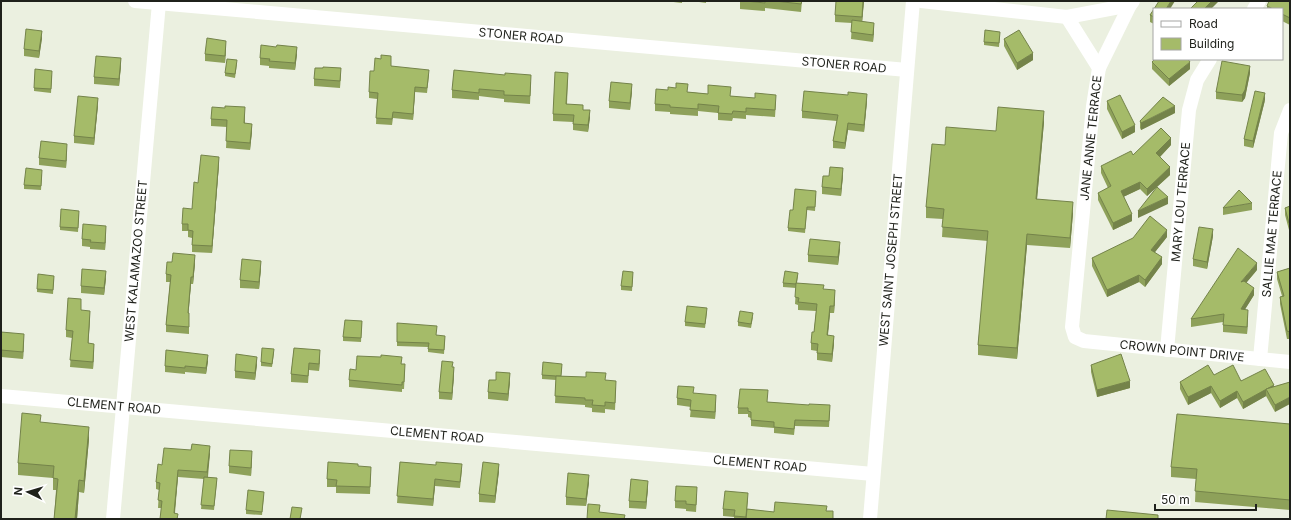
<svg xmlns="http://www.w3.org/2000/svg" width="1291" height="520" viewBox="0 0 1291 520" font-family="Inter,sans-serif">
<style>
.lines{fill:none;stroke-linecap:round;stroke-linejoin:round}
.minor{stroke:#fff;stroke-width:14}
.wall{fill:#8ea15a}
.shaded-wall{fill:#74834a}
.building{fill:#a5bb69;stroke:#74834a}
.labels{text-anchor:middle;stroke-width:3.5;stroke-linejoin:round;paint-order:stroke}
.street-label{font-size:12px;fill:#1f211b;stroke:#fff}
</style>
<rect width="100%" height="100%" fill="#ebf0e0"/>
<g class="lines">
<g class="minor">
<path d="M135,1L907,70"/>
<path d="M921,1L1067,17L1130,5L1133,1"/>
<path d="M1254,9L1259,1"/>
<path d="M1067,17L1099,68L1093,106L1072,327L1075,337L1084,341L1290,362"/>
<path d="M1099,68L1130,5"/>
<path d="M1167,350L1189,110L1197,80L1210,59"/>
<path d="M1260,359L1281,133L1290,110"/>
<path d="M1,396L873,474"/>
<path d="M113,519L159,3"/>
<path d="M870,519L913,1"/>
</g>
</g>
<g class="wall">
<path d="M665,1H682V3Z"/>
<path d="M692,1H706V3Z"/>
<path d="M740,1H802L801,12L765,8V11L740,9Z"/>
<path d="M864,1L862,21L874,30L873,42L851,39L852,23L835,22V15Z"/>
<path d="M1290,1V25L1282,21V9H1267V6Z"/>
<path d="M1154,9V24L1150,22V15Z"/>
<path d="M1000,36L999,47L984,45V42Z"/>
<path d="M42,38L39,58L24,56V49Z"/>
<path d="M1004,39L1033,60L1017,70L1004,46Z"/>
<path d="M226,48L225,63L205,61V54Z"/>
<path d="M297,54L295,70L269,68V66L260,65V58Z"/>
<path d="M391,61V66L429,75L427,93L415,92L413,120L393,118L392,125L376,124L377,99L369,98V92L374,71Z"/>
<path d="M1152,62L1190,69L1169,86L1152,69Z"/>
<path d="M237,64L235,78L225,76V73Z"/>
<path d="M121,65L119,86L94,84V77Z"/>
<path d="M323,68L341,75L340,88L314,86V79Z"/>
<path d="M1250,73L1245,98L1242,102L1216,99V92Z"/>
<path d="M52,75L51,93L34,91V88Z"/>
<path d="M568,79L567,104L583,110L590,117L588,132L573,130V122L553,121V114Z"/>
<path d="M531,82L530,104L504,102V99L479,96V100L452,98V90Z"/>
<path d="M632,91L630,110L609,108V101Z"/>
<path d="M688,92L730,96L776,102L775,117L746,115V119L733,118L732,121L718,120V113L698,111V116L670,114V112L655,111V104Z"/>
<path d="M1265,100L1253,148L1244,146V139Z"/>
<path d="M867,101L864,132L848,130L845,149L833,148V141L837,121L802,118V111Z"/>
<path d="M1107,101L1135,132L1122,139L1107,109Z"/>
<path d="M98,105L94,145L74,143V136Z"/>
<path d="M1175,113L1141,130L1140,128V121Z"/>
<path d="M245,115V123L252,131L250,150L226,148L227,127L211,126V119Z"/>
<path d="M1044,122L1037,199L1073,213L1070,248L1027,245L1017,359L978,355V345L988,241L942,237L943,219L926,218V207L945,145L996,131Z"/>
<path d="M1171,145L1160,157L1170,175L1147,196L1140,189L1123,197L1132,221L1113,230L1098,200V193L1108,188L1101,173V166Z"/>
<path d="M67,151L66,168L39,165V158Z"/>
<path d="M219,164L212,253L192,252V238L188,237V231H182V224L192,209L198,183Z"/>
<path d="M42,174L41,190L24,189V185Z"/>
<path d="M843,175L841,196L822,194V187L829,176Z"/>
<path d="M816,194L815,211L807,210L805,233L788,231V228L793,210Z"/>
<path d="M1252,203V210L1223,215V208Z"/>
<path d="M1290,206L1289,230L1285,215V208Z"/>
<path d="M79,214L78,232L60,230V227Z"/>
<path d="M106,233L105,250L90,249V247L82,246V239Z"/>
<path d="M1213,236L1207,269L1193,266V259Z"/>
<path d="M1167,237L1155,252L1162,264L1145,287L1139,282L1107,297L1092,266V258Z"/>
<path d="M840,249L838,265L808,262V255Z"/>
<path d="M195,263L193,284H191L188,313L189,320V334L166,332V325L170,282H166V274Z"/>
<path d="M261,268L259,289L240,288V280Z"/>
<path d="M1290,268V339H1287L1280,304V297L1282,296L1277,279V272Z"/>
<path d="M1257,270L1246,283L1254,295L1245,309L1248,317L1247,334L1223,332V322L1191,327V319Z"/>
<path d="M633,276L632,291L621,290V286Z"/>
<path d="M798,276L797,283L824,290L835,298L834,313H830L828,335L834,343L832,362L817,360V351L811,350V343L814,332L816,311L798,310V305L795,304L796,288L783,287V283Z"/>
<path d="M106,278L104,295L81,293V286Z"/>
<path d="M54,279L53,294L37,292V289Z"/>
<path d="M81,306V310L90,318L88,344L94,351L93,369L70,367L72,338L66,337V330Z"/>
<path d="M707,312L705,328L685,326V322Z"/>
<path d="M753,317L751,328L738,326V322Z"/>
<path d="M362,321L361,342L343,341V337Z"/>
<path d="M397,323L436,335L445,339L444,354L428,352V347L397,346Z"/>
<path d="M1,332L24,341L23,359L1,357Z"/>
<path d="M294,348L320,357L319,371L309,370L308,383L291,382V374Z"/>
<path d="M274,353L272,367L261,366V362Z"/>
<path d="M208,361L206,374L185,372V374L165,372V366Z"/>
<path d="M257,364L255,380L235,378V371Z"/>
<path d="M402,364L405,371L404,389H402V392L349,387V380L356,370Z"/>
<path d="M1091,365L1130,388L1097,397L1091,372Z"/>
<path d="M453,367L454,375L452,400L439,399V392Z"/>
<path d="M562,367L561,376L606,380L616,388L615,410L605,409V413L592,412V408L585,407V405L555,403L556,380L542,379V375Z"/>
<path d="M1214,375L1274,387L1290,382L1275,412L1266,396L1243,409L1237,398L1220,408L1211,393L1188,405L1180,389V382Z"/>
<path d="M510,381L508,401L488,399V392Z"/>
<path d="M694,393L716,402L715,419L690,417L691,407L677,405V398Z"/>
<path d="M768,402L830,411L829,427L795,426L794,435L774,433V428L751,426V418L748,417V414H738V408Z"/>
<path d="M41,423L89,439L84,493L79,492L77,519H54L56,490H53V478L18,475V463Z"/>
<path d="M1290,424V510L1195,502L1196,479L1171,477V467Z"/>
<path d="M210,453L208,477L217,481L214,510L201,509L204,479L178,477L175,513L178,519L161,508H158L159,490L156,489V482L162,465Z"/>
<path d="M252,458L251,476L229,473V466Z"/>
<path d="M400,462L462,470L460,488L435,486L433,506L397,503Z"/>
<path d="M358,466L371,474L370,494L336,493V487H327V479Z"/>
<path d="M499,471L495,503L479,502V494Z"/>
<path d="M589,482L586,506L566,505V497Z"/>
<path d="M648,488L646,509L629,508V501Z"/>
<path d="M697,494L696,512L686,511V509L675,508V501Z"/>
<path d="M264,495L262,515L246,514V510Z"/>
<path d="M748,500L747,509L774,512L827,511L833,519H734V517L723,516V509Z"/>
</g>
<g class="shaded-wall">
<path d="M863,1H864L862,24V17Z"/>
<path d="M1171,1H1175L1170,9H1166Z"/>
<path d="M1212,1H1218V2L1211,9H1204Z"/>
<path d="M874,23V30L873,42V35Z"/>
<path d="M42,31V38L39,58V51Z"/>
<path d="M226,41V48L225,63V56Z"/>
<path d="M297,47V54L295,70V63Z"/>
<path d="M1033,53V60L1017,70V63Z"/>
<path d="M121,58V65L119,86V79Z"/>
<path d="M1190,62V69L1169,86V79Z"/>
<path d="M1250,66V73L1245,98L1242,102V95Z"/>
<path d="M632,84V91L630,110V103Z"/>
<path d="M415,87V92L413,120V114Z"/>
<path d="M1265,93V100L1253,148V141Z"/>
<path d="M867,94V101L864,132V125Z"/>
<path d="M98,98V105L94,145V138Z"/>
<path d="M1175,106V113L1141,130V123Z"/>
<path d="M590,110V117L588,132V125Z"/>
<path d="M1044,111V122L1036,210V199Z"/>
<path d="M848,123V130L845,149V143Z"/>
<path d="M252,124V131L250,150V143Z"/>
<path d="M1135,125V132L1122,139V132Z"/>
<path d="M1171,138V145L1156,161V153Z"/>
<path d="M67,144V151L66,168V161Z"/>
<path d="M219,157V164L212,253V246Z"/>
<path d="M1170,167V175L1147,196V189Z"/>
<path d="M843,168V175L841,196V189Z"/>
<path d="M1140,182V189L1121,198V191Z"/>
<path d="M1168,197V204L1138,218V211Z"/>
<path d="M1073,202V213L1070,248V238Z"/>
<path d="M1132,214V221L1113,230V223Z"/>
<rect x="1289" y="223" width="1" height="7"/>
<path d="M106,226V233L105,250V243Z"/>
<path d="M1213,229V236L1207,269V262Z"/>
<path d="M1167,230V237L1151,257V250Z"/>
<path d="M1027,234V245L1017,359V348Z"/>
<path d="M840,242V249L838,265V257Z"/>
<path d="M195,255V263L193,284V277Z"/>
<path d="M1162,257V264L1145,287V280Z"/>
<path d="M261,261V268L259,289V282Z"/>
<path d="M1257,263V270L1241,289V282Z"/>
<path d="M106,271V278L104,295V288Z"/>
<path d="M1139,275V282L1107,297V290Z"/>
<path d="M191,277V284L188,320V313Z"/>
<path d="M1254,288V295L1241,316V309Z"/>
<path d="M835,290V298L834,313V306Z"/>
<path d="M830,306V313L827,342V335Z"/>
<path d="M1248,310V317L1247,334V327Z"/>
<path d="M90,311V318L88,351V343Z"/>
<path d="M24,334V341L23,359V352Z"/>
<path d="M834,336V343L832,362V354Z"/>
<path d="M94,344V351L93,369V362Z"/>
<path d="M320,350V357L319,371V364Z"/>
<path d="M208,355V361L206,374V368Z"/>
<path d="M257,357V364L255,380V373Z"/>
<path d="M454,367V375L452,400V393Z"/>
<path d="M510,373V381L508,401V394Z"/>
<path d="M1130,381V388L1097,397V390Z"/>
<path d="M1274,385V393L1266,389V396L1243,409V402Z"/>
<path d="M1211,386V393L1188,405V397Z"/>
<path d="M1237,391V398L1220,408V401Z"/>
<path d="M716,395V402L715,419V412Z"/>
<path d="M1290,397V404L1275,412V405Z"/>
<path d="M89,427V439L84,493V481Z"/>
<path d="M210,446V453L207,479V472Z"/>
<path d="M252,451V458L251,476V468Z"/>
<path d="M499,464V471L495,503V496Z"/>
<path d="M178,470V477L174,519V513Z"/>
<path d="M589,475V482L586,506V499Z"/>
<path d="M435,479V486L433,506V499Z"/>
<path d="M79,480V492L77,519H75Z"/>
<path d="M648,481V488L646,509V502Z"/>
</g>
<g class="building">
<path d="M746,1H765V3Z"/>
<path d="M775,1H802L801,4Z"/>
<path d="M836,1H863L862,17L835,15Z"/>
<path d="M1159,1H1171L1166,9H1154Z"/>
<path d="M1198,1H1212L1204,9H1190Z"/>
<path d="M1269,1H1290V18L1282,14V9H1273L1267,6Z"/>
<path d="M1154,9V17L1150,15Z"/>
<path d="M852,20L874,23L873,35L851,32Z"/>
<path d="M26,29L42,31L39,51L24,49Z"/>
<path d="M985,30L1000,32L999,43L984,42Z"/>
<path d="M1019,30L1033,53L1017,63L1004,39Z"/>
<path d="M207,38L226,41L225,56L205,54Z"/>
<path d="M261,45L276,47L277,45L297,47L295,63L269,61L270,59L260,58Z"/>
<path d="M381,55L391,56V66L429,70L427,88L415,87L413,114L393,112L392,119L376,118L378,93L369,92L370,71H374L375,58L381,59Z"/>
<path d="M96,56L121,58L119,79L94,77Z"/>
<path d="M227,59L237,60L235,74L225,73Z"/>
<path d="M1155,59H1188L1190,62L1169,79L1152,62Z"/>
<path d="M1222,61L1250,66L1245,90L1242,95L1216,92Z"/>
<path d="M323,67L341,68L340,81L314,79L315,68H323Z"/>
<path d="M35,69L52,71L51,89L34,88Z"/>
<path d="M454,70L505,75V73L531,75L530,96L504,95V91L479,89V93L452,90Z"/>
<path d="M555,72L568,73L566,104L583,105V110H590L588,125L573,124L574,115L553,114Z"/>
<path d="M611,82L632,84L630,103L609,101Z"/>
<path d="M676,83L688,84L687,92L708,94V85L731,87L730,96L755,98V93L776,95L775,110L746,108V112L733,111L732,114L718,113L719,106L698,104V109L670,107V105L655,104L656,89L668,90V87L676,88Z"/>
<path d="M804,91L848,95V92L867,94L864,125L848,123L845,143L833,141L838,115L802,111Z"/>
<path d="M1255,91L1265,93L1253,141L1244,139Z"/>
<path d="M1120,95L1135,125L1122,132L1107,101Z"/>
<path d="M78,96L98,98L94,138L74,136Z"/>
<path d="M1163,97L1175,106L1141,123L1140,121Z"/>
<path d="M225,106L245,107L244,123L252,124L250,143L226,141L227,120L211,119L212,107L225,108Z"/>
<path d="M998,107L1044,111L1036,199L1073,202L1070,238L1027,234L1017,348L978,345L988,231L942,227L944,209L926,207L932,144L945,145L946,127L996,131Z"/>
<path d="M1161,128L1171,138L1156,153L1170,167L1147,189L1140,182L1121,191L1132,214L1113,223L1098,193L1111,186L1101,166L1131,151L1133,155Z"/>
<path d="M41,141L67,144L66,161L39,158Z"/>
<path d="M201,155L219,157L212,246L192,245L193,231L188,230V224H182L183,208L192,209L194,182L198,183Z"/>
<path d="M830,167L843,168L841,189L822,187L823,176H829Z"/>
<path d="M26,168L42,170L41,186L24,185Z"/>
<path d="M1157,187L1168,197L1138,211Z"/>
<path d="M795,189L816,191L815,207H807L805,229L788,228L790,210H793Z"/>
<path d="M1239,190L1252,203L1223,208Z"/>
<path d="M1290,206V223H1289L1285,208Z"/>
<path d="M61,209L79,211L78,228L60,227Z"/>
<path d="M1150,216L1167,230L1151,250L1162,257L1145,280L1139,275L1107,290L1092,258L1133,238Z"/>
<path d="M83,224L106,226L105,243L90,242L91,240L82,239Z"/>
<path d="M1199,227L1213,229L1207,262L1193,259Z"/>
<path d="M810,239L840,242L838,257L808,255Z"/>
<path d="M1238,248L1257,263L1241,282L1244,281L1254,288L1241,309L1248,310L1247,327L1223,325L1224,314L1191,319Z"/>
<path d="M173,253L195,255L193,277H191L188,313H189V327L166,325L171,275L166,274L167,262H172Z"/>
<path d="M242,259L261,261L259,282L240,280Z"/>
<path d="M1290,268V332L1287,331L1280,297L1284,296L1277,272Z"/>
<path d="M82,269L106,271L104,288L81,286Z"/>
<path d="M623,271L633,272L632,287L621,286Z"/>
<path d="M785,271L798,273L796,284L783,283Z"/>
<path d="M38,274L54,276L53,290L37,289Z"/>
<path d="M796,283L824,285L823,289L835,290L834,306H830L827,335L834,336L832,354L817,353L818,344L811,343L812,332H814L817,304L798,302L799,298L795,297Z"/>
<path d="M68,298L81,299V310L90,311L88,343L94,344L93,362L70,360L73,331L66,330Z"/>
<path d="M687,306L707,308L705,324L685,322Z"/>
<path d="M740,311L753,313L751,324L738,322Z"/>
<path d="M345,320L362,321L361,338L343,337Z"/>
<path d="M397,323L437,326L436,335L445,336L444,350L428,349L429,343L397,342Z"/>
<path d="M1,332L24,334L23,352L1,350Z"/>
<path d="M262,348L274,349L272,364L261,362Z"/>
<path d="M294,348L320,350L319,364L309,363L308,376L291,374Z"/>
<path d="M166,350L208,355L206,368L185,366V368L165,366Z"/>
<path d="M236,354L257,357L255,373L235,371Z"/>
<path d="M1121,354L1130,381L1097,390L1091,365Z"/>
<path d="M381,355L402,357L401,364H405L404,382H402V385L349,380L350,369L356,370L357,356L381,357Z"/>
<path d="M442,361L453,362L452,367H454L452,393L439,392Z"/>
<path d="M543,362L562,364L561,376H556L542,375Z"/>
<path d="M1208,365L1214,375L1233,365L1241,381L1265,369L1274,385L1243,402L1237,391L1220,401L1211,386L1188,397L1180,382Z"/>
<path d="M496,372L510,373L508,394L488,392L489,380H496Z"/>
<path d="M586,372L606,373L605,380L616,381L615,403L605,402V406L592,405L593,400H585V398L555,396L556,376L586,377Z"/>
<path d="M1290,382V397L1275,405L1266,389Z"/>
<path d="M678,386L694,387L693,393L716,395L715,412L690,410L691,400L677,398Z"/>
<path d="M740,389L768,390L767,402L809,405V404L830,405L829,421L795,420L794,429L774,427V422L751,420V412L748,411V408H738Z"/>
<path d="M22,413L41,415L40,422L89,427L84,481L79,480L75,519H54L58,479L53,478L54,466L18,463Z"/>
<path d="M1177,414L1290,424V500L1195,491L1197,469L1171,467Z"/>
<path d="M192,444L210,446L207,472L178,470L174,513L178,514L177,519H160L162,501L158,500L160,483L156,482L158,464L162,465L164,448L191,450Z"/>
<path d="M230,450L252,451L251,468L229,466Z"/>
<path d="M328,462L358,464V466L371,467L370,487L336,486L337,480L327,479Z"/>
<path d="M400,462L436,465V462L462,464L460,482L435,479L433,499L397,496Z"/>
<path d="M483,462L499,464L495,496L479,494Z"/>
<path d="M568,473L589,475L586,499L566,497Z"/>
<path d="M204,477L217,478L214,506L201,505Z"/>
<path d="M631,479L648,481L646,502L629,501Z"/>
<path d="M676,486L697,487L696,505L686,504V501H675Z"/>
<path d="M248,490L264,492L262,512L246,510Z"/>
<path d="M725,491L748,493L746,517L734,516L735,510L723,509Z"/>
<path d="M775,502L827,506L826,511H833V519H746L747,509L774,512Z"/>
<path d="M588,504L600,505L599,512L625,515L624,519H587Z"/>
<path d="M292,507L302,508L300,519H290Z"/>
<path d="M1107,510L1158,515V519H1106Z"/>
</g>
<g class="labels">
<g class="street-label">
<text transform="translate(521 36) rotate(5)" y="4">STONER ROAD</text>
<text transform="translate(844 65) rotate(5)" y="4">STONER ROAD</text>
<text transform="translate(1091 138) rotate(-84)" y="4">JANE ANNE TERRACE</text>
<text transform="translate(1181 202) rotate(-85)" y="4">MARY LOU TERRACE</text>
<text transform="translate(1272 234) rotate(-85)" y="4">SALLIE MAE TERRACE</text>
<text transform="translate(891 260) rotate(-85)" y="4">WEST SAINT JOSEPH STREET</text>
<text transform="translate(136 261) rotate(-85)" y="4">WEST KALAMAZOO STREET</text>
<text transform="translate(1182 351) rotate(6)" y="4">CROWN POINT DRIVE</text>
<text transform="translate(114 406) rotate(5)" y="4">CLEMENT ROAD</text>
<text transform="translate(437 435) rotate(5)" y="4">CLEMENT ROAD</text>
<text transform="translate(760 464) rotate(5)" y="4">CLEMENT ROAD</text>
</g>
</g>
<rect width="1291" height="520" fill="none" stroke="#1f211b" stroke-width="4"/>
<rect x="1153" y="8" width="130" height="52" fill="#ffffff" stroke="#a5a6a4"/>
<rect x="1161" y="21" width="20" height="6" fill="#ffffff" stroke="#a5a6a4"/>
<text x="1189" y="28" font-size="12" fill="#1f211b">Road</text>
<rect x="1161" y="38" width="20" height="12" fill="#a5bb69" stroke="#a5a6a4"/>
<text x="1189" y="48" font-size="12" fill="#1f211b">Building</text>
<g transform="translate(28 492) rotate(275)" stroke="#ffffff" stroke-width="3" paint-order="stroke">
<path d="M0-3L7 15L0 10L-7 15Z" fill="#1f211b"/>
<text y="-6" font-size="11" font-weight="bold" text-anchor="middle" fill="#1f211b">N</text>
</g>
<path d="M1155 504v6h101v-6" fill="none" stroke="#1f211b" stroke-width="2"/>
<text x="1161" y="504" font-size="12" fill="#1f211b" stroke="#ffffff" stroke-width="3" paint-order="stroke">50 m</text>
</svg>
